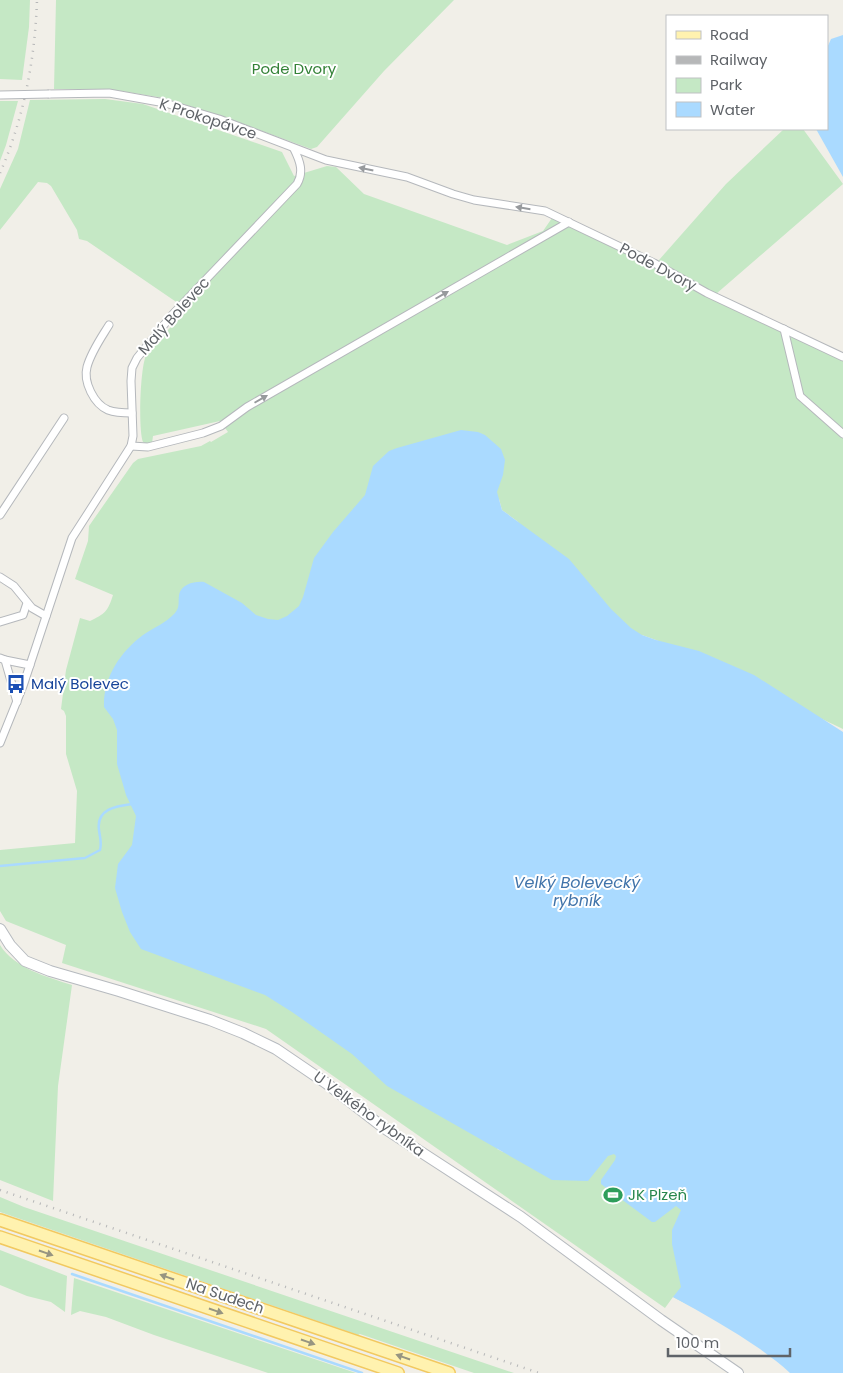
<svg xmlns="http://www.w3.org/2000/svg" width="843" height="1373" viewBox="0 0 843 1373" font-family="Poppins,sans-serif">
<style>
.green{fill:#c5e8c5}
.water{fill:#aadaff}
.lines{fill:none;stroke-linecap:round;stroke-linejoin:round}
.stream{stroke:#aadaff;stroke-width:2.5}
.street-casing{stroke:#b5b8bc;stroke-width:9}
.secondary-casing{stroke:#b6babf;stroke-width:12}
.primary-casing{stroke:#f2c960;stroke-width:14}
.street{stroke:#fff;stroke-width:7}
.secondary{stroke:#fff;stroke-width:10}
.primary{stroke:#fff2af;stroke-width:11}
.rail{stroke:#b6b7b8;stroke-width:2.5;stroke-dasharray:1 6;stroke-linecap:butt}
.street-bridge-casing{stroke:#b5b8bc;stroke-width:9;stroke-linecap:butt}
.street-bridge{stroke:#fff;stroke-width:7}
.oneway{fill:#979a9d}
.oneway2{fill:#979581}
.labels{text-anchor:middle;stroke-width:4;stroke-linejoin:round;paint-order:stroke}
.park-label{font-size:15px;fill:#348238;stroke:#fff}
.street-label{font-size:15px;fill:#5f6368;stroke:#fff}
.transit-label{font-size:15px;fill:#164399;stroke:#fff;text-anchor:start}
.leisure-label{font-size:15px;fill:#27864d;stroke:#fff;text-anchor:start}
.water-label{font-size:16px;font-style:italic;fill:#4174aa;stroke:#fff}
</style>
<rect width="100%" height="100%" fill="#f1efe8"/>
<g class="green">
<path d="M0,0H30L29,27L22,80L0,79Z"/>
<path d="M56,0H454L384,71L317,147L311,149L224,117L164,98L109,89H54Z"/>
<path d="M105,99L143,104L282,152L294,176L327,166L336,167L364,194L507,245L543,231L552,218L658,263L659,260L726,184L784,129H803L843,184L716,294L843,357V729L656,640L642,635L631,659L517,521L502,510L499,499L497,1149L503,1152L555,1085L736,1205L700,1311L673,1297L665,1308L266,1029L62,963L66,945L6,921L0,911V850L75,843L77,791L66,754V716L64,711L61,709L66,670L80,618L90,621C105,614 108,611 113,595L75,579L88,541L89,526L133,463L138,459L201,446L210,441L211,442L228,432L220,421L153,436L152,443L146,444L143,442C138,430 140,364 147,353C156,340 177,322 188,310L87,241L79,239L77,230L51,186L47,183L38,182L0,230V189L18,149L30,100Z"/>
<path d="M0,101H18L6,145L0,161Z"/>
<path d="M0,945C14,968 47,977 72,985L58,1086L53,1201L0,1180Z"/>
<path d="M0,1197L24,1207L514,1373H474L360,1334L358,1335L0,1212Z"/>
<path d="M0,1250L67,1276L65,1312L51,1302L27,1296L0,1285Z"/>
<path d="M74,1278L356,1373H268L154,1335L106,1317L80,1311L71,1315Z"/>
</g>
<g class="water">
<path d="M843,35V177L816,129H827V48L831,39Z"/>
<path d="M461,430L478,432L485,435L501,449L505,460L503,475L497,492L502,510L569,559L611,609L631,628L642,635L656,640L699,651L754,675L843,732V1373H790C781,1364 770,1357 760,1349C732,1330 703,1313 673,1297L681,1287L672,1244V1230L681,1210L676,1206L655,1222H652L601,1184V1180L615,1160L616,1156L614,1154L608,1156L588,1181L552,1180L387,1086L352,1054L292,1012L265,995L141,949L130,932L122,912L115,888L118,864L132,845L136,816L126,795L117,764V730L113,719L104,707C103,678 120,652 143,635C153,628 166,623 175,613C180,607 178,603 179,595C181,584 195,581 204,582L242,603L256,615L268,619L278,620L287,616L299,606L303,597L314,558L333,532L365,495L373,466L389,451L397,448Z"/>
</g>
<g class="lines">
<g class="stream">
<path d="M0,866L85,858L100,850C102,842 100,838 99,830C96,809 116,806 132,804"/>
<path d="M72,1274L362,1373"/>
</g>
<g class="street-casing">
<g id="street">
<path d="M49,94L109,93L165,103L219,119L326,160L407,177L453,194L474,200L545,211L654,263L707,293L843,357"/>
<path d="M109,325C101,338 91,352 87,367C83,382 94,404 108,410C116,413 124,413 132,413"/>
<path d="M784,329L800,396L843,434"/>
<path d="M131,446L148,447L203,433L221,426L247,407L569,222"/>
<path d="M0,515L64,418"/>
<path d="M0,577L14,586L32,608L46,616"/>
<path d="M0,622L23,615L27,603"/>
<path d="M0,658L5,660L17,702"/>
<path d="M5,660L30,665"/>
<path d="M0,743L23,686L72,538L131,446L133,436L131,381L132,368L137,358L172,315L297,184C304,172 300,161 294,149"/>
</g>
</g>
<g class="secondary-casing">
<path id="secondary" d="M0,929L10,945L25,961L50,971L119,991L210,1020L243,1033L276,1049L326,1083L384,1128L521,1217L661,1320L738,1373"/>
</g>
<g class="primary-casing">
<g id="primary">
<path d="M0,1220L449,1373"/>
<path d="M0,1237L398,1373"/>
</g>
</g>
<use href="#street" class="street"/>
<use href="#secondary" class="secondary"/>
<use href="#primary" class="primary"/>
<g class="rail">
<path d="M0,173C24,118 35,59 37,0"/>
<path d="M0,1190L539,1373"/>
</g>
<g class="street-bridge-casing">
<path id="street-bridge" d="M0,95L49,94"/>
</g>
<use href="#street-bridge" class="street-bridge"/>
</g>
<defs><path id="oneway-solid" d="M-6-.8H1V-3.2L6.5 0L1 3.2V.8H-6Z" transform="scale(1.25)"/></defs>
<g class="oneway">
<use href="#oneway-solid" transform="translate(366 169) rotate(-168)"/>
<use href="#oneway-solid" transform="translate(523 208) rotate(-171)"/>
<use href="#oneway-solid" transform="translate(442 295) rotate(-30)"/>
<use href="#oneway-solid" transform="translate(261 399) rotate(-30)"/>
</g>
<g class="oneway2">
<use href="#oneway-solid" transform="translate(46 1253) rotate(19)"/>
<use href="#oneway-solid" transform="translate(167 1277) rotate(-161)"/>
<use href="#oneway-solid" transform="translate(216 1311) rotate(19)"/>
<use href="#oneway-solid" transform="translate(308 1342) rotate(19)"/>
<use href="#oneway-solid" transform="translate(403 1357) rotate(-161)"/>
</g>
<defs>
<g id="bus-bare" transform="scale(1.5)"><path d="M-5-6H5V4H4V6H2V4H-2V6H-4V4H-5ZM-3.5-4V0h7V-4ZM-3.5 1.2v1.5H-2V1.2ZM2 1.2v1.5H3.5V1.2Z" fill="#1a4fb4" stroke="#fff" stroke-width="2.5" paint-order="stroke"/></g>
<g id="stadium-bare" transform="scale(1.5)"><path d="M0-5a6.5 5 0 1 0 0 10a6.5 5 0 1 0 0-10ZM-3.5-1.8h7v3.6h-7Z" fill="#2e9e5b" stroke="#fff" stroke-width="2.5" paint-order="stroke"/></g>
</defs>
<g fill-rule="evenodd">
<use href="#bus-bare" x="16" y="684"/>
<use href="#stadium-bare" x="613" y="1195"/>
</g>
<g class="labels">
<g class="park-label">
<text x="294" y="74">Pode Dvory</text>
</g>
<g class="street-label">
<text transform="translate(208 119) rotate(18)" y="5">K Prokopávce</text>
<text transform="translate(658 267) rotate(28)" y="5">Pode Dvory</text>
<text transform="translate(174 316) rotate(-48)" y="5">Malý Bolevec</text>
<text transform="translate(369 1114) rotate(36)" y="5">U Velkého rybníka</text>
<text transform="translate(225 1296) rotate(19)" y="5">Na Sudech</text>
</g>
<g class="transit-label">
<text x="31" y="689">Malý Bolevec</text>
</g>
<g class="leisure-label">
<text x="628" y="1200">JK Plzeň</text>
</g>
<g class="water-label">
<text x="577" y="888">Velký Bolevecký<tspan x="577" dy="18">rybník</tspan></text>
</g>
</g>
<rect x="666" y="15" width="162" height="115" fill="#ffffff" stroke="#bfc1c3"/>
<rect x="676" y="31" width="25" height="8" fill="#fff2af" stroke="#bfc1c3"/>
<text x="710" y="40" font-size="15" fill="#5f6368">Road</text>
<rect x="676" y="56" width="25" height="8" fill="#b6b7b8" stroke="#bfc1c3"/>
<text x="710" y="65" font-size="15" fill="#5f6368">Railway</text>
<rect x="676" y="78" width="25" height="15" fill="#c5e8c5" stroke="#bfc1c3"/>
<text x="710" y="90" font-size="15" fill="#5f6368">Park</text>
<rect x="676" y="102" width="25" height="15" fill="#aadaff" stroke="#bfc1c3"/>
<text x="710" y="115" font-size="15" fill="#5f6368">Water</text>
<path d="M668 1348v8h122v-8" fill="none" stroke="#5f6368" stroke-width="2.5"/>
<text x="676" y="1348" font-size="15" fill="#5f6368" stroke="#ffffff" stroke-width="4" paint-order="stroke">100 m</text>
</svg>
